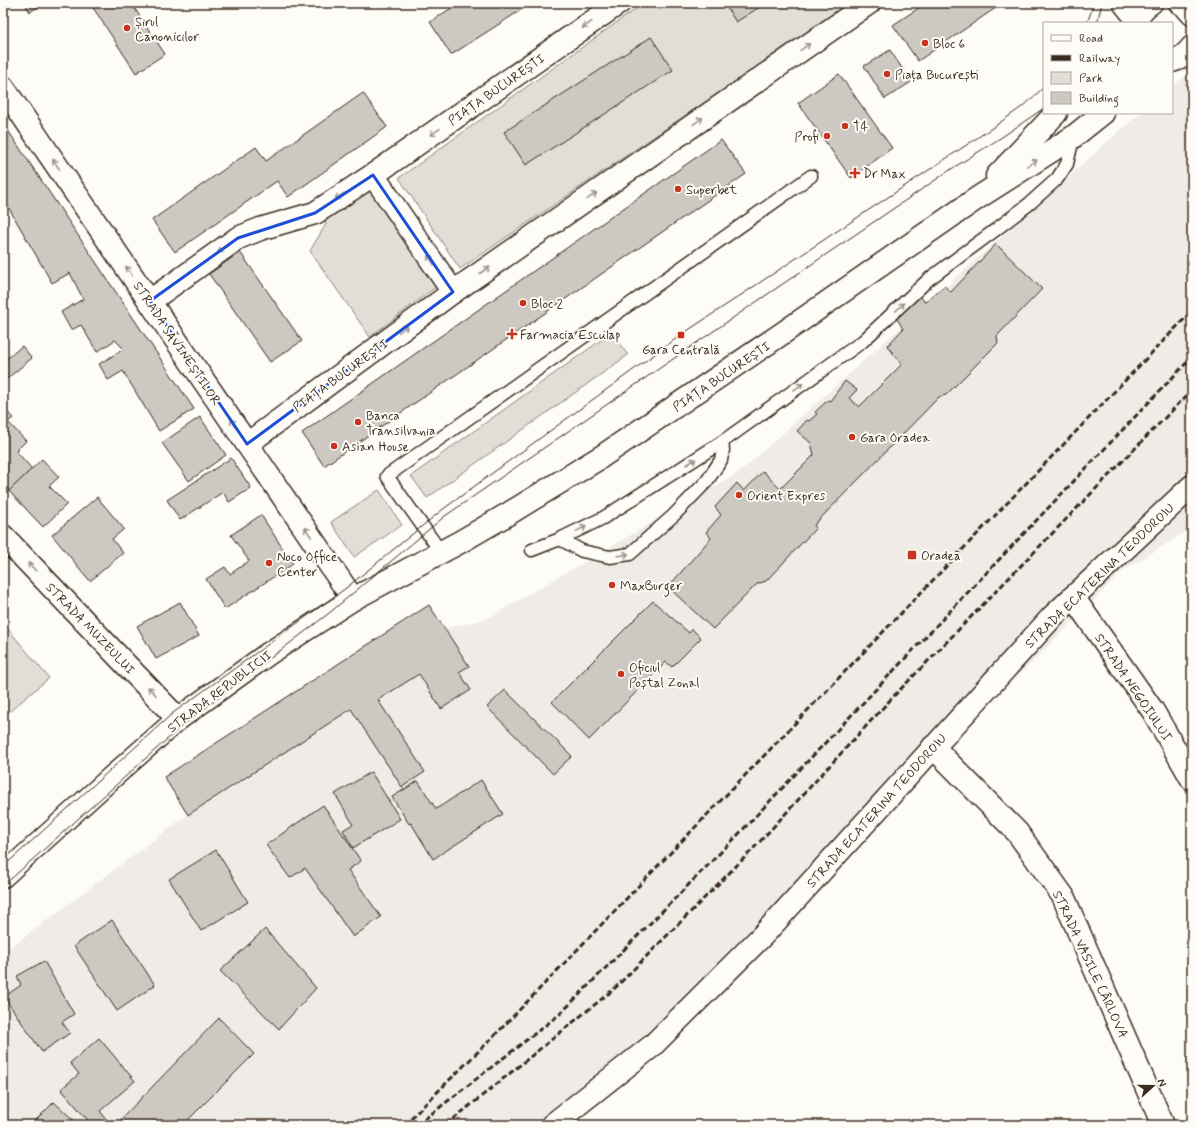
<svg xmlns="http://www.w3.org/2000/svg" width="1195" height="1128" viewBox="0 0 1195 1128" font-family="Mynerve,sans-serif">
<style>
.built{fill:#efece7}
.green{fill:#e1ded7;stroke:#8e847a}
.building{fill:#cdc8c2;stroke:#3b2a1e}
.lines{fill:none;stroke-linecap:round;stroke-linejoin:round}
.service-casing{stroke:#3b2a1e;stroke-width:15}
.minor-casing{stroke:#3b2a1e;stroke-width:25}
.secondary-casing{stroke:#3b2a1e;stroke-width:25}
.primary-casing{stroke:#3b2a1e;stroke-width:25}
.service{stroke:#fdfcf7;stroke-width:12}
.minor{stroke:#fdfcf7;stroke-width:22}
.secondary{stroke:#fdfcf7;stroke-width:22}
.primary{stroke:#fdfcf7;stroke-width:22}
.tram{stroke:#3b2a1e;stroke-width:1}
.rail{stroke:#3b2a1e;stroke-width:3;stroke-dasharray:6 3;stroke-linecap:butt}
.oneway{stroke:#9c938a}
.marked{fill:none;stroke:#1d4ed8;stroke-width:3;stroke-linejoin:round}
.poi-dot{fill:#c8321e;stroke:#fdfcf7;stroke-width:1.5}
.labels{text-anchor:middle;stroke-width:4;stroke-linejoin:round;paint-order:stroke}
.poi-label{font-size:13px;fill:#3b2a1e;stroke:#fdfcf7;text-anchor:start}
.street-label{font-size:13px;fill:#3b2a1e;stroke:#fdfcf7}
</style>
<rect width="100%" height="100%" fill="#fdfcf7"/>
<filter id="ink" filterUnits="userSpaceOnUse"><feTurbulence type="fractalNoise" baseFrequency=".025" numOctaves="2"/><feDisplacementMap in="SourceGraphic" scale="8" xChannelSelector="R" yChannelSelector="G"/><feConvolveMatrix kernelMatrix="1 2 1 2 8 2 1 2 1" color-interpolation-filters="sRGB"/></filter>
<g filter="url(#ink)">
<path class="built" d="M1192,70V528L1124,570L570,1125H3V953L433,631L486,619L741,471L1117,133L1141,113H1172V87Z"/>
<g class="green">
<path d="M644,3H850L460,269L399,178Z"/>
<path d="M368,185L437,286L370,337L310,251L326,224L324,215Z"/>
<path d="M611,333L628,355L427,498L411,476Z"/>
<path d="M379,490L402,525L354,557L331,522Z"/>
<path d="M3,623L49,678L3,717Z"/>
</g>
<g class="building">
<path d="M24,3H44L30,12Z"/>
<path d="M90,3H131L165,54L136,73Z"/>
<path d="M459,3H532L451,55L430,22Z"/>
<path d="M724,3H766L736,22Z"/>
<path d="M926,3H1003L918,61L893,25Z"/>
<path d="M651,37L673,70L526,165L504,132Z"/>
<path d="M890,50L911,82L885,99L864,66Z"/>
<path d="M839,74L892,148L851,178L798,103Z"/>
<path d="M363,93L387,127L288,197L277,181L175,252L152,220L256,147L266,161Z"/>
<path d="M3,123L194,409L159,431L123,371L108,380L99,364L124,349L115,340L97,352L81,325L71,330L61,312L83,299L70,273L52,283L3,198Z"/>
<path d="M721,140L746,174L324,466L302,433Z"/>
<path d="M996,244L1042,289L997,336L998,343L946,395L939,397L814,525L816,528L766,581L757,584L713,629L668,587L711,538L706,532L721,515L715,507L737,483L744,491L763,471L780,489L814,455L811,443L797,431L807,420L809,421L817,414L815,412L828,400L830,401L845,381L857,390L849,398L859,407L902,364L887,346L903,329L896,317L920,296L925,302L944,286L951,292Z"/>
<path d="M240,252L302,341L270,362L209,274Z"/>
<path d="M22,346L32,358L3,382V362Z"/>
<path d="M3,407L13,418L3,426Z"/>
<path d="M200,417L226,455L189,481L162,443Z"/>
<path d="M8,422L26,441L16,451L32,469L9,491L3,484V426Z"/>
<path d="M231,458L251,488L229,502L223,492L180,520L167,500Z"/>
<path d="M42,459L59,477L49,486L67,504L43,527L9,491Z"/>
<path d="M97,497L124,529L112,539L123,553L90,581L52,535Z"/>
<path d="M261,515L293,564L225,609L206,579L225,567L230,574L249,561L231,535Z"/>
<path d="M653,601L689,633L692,629L701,638L672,667L666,662L589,740L552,702Z"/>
<path d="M180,602L199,636L156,659L137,626Z"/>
<path d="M429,605L469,666L459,672L471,690L441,709L419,674L378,700L425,772L402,787L351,709L188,815L164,777Z"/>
<path d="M505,690L572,756L553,774L487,707Z"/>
<path d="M371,772L400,819L353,848L343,830L353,824L335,794Z"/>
<path d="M481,780L503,814L433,859L411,823L409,824L392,797L418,781L436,809Z"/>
<path d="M323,805L361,861L348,870L381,917L353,937L305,868L290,878L266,845Z"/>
<path d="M216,850L248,902L201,931L169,879Z"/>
<path d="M112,920L155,985L117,1011L74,946Z"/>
<path d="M265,929L316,988L279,1029L220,971Z"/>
<path d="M44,961L74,1014L62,1022L70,1033L42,1052L4,997L21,985L17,976Z"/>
<path d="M219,1018L254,1054L183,1125H127L121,1119Z"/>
<path d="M99,1038L135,1081L100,1111L107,1120L101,1125H92L61,1089L79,1074L70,1063Z"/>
<path d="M54,1102L79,1125H31Z"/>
</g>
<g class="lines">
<g class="service-casing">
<g id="service">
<path d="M560,539L582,551L610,557L630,554L674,515L707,481L721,460L723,450L722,442"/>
<path d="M532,550L560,539L603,518L722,442L863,341L929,279L994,231L1029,204L1057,179L1067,164L1073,138"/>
<path d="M441,552L387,476L811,176"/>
</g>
</g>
<g class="minor-casing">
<g id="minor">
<path d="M1124,3L1137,19"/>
<path d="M3,87L353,599"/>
<path d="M373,175L453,292"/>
<path d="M150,301L238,238L260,229L315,213L373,175L619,3"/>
<path d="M247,444L453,292L869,3"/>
<path d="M1073,597L1153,711L1192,779"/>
<path d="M933,747L1017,832L1063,896L1163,1125"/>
</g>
</g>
<g class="secondary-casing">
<path id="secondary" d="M552,1125L652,1046L765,933L1053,616L1192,486"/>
</g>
<g class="primary-casing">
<g id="primary">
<path d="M1180,3L1183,4L1192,14"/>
<path d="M1136,23C1138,14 1143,8 1151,3"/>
<path d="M1172,61C1181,59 1187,54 1192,47"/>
<path d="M997,176L1056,113"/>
<path d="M3,536L178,719"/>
<path d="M3,876L110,779L178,719L268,654L353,599L460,542L508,514L601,457L780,335L976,199L1073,137L1103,113"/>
</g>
</g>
<use href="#service" class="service"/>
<use href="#minor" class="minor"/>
<use href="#secondary" class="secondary"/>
<use href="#primary" class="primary"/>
<g class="tram">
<path d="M1087,23L1091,12L1093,3"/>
<path d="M1097,23L1102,3"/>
<path d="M3,867L173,713L346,588L442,510L681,335L995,126L1026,104L1044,87"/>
<path d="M3,886L183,725L328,614L445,516L721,326L953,168L1002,137L1044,108"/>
</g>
<g class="rail">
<path d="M404,1125L499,1031L1192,311"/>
<path d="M417,1125L560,1014L733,840L971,589L1192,357"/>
<path d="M446,1125L614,989L753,849L891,699L1192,390"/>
</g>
</g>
<defs><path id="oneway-shaft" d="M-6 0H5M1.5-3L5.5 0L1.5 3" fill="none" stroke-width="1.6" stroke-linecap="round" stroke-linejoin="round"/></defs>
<g class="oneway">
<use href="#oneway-shaft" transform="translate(587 25) rotate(145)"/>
<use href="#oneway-shaft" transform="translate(805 47) rotate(-35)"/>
<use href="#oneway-shaft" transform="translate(698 121) rotate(-35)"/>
<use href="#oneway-shaft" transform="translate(435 132) rotate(145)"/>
<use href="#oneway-shaft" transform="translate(1032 163) rotate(-32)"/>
<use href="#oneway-shaft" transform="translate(56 164) rotate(-124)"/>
<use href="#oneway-shaft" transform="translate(340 196) rotate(147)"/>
<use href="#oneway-shaft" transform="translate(592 196) rotate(-35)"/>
<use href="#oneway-shaft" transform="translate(223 249) rotate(145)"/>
<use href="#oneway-shaft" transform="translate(431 260) rotate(-124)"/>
<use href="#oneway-shaft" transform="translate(485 270) rotate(-35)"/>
<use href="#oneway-shaft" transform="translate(129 271) rotate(-124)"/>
<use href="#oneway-shaft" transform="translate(900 307) rotate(-43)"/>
<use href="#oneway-shaft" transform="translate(403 329) rotate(-36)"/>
<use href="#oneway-shaft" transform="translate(798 387) rotate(-36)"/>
<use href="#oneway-shaft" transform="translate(234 424) rotate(-124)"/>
<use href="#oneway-shaft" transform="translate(691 462) rotate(-33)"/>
<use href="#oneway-shaft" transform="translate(581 529) rotate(-26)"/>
<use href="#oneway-shaft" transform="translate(308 532) rotate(-124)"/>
<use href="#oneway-shaft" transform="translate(623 555) rotate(-10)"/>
<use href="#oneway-shaft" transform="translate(32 567) rotate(-134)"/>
<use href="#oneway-shaft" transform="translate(152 691) rotate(-134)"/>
</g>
</g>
<path class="marked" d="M373,175L453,292L247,444L150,301L238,238L315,213Z"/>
<g class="poi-dot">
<circle cx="127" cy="28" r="4"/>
<circle cx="925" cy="43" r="4"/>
<circle cx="887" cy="74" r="4"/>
<circle cx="845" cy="126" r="4"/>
<circle cx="827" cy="136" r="4"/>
<path d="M853 167h4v4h4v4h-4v4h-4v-4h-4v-4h4z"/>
<circle cx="678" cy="189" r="4"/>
<circle cx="523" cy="303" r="4"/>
<path d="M510 328h4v4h4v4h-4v4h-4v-4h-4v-4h4z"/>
<rect x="677" y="331" width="8" height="8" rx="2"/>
<circle cx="358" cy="422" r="4"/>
<circle cx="852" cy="437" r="4"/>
<circle cx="334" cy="446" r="4"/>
<circle cx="739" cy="495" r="4"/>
<rect x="907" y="550" width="10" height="10" rx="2"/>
<circle cx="269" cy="563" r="4"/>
<circle cx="612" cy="585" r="4"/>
<circle cx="621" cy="674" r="4"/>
</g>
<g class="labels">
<g class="poi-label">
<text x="135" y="26">Șirul<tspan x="135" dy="15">Canonicilor</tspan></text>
<text x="933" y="48">Bloc 6</text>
<text x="895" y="79">Piața București</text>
<text x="853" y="131">T4</text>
<text x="819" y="141" text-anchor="end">Profi</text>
<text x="863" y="178">Dr Max</text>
<text x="686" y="194">Superbet</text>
<text x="531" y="308">Bloc 2</text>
<text x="520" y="339">Farmacia Esculap</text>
<text x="681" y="354" text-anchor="middle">Gara Centrală</text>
<text x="366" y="420">Banca<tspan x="366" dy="15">Transilvania</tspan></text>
<text x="860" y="442">Gara Oradea</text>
<text x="342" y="451">Asian House</text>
<text x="747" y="500">Orient Expres</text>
<text x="921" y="560">Oradea</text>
<text x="277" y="561">Noco Office<tspan x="277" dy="15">Center</tspan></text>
<text x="620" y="590">MaxBurger</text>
<text x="629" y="672">Oficiul<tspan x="629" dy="15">Poștal Zonal</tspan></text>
</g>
<g class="street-label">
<text transform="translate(496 89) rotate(-35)" y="5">PIAȚA BUCUREȘTI</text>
<text transform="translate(178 343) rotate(56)" y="5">STRADA SĂVINEȘTILOR</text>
<text transform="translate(340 375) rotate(-36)" y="5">PIAȚA BUCUREȘTI</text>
<text transform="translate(721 376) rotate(-34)" y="5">PIAȚA BUCUREȘTI</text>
<text transform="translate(1099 575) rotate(-44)" y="5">STRADA ECATERINA TEODOROIU</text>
<text transform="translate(91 628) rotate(46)" y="5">STRADA MUZEULUI</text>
<text transform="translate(1134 687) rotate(56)" y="5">STRADA NEGOIULUI</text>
<text transform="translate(219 691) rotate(-37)" y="5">STRADA REPUBLICII</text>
<text transform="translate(876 810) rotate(-48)" y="5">STRADA ECATERINA TEODOROIU</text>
<text transform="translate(1091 964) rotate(65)" y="5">STRADA VASILE CÂRLOVA</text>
</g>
</g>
<rect width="1195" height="1128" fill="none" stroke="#fdfcf7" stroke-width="16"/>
<rect x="8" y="8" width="1179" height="1112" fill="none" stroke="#3b2a1e" stroke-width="1.5" filter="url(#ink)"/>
<rect x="1043" y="22" width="130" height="92" fill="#fdfcf7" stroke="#afa8a0"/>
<rect x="1051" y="35" width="20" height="6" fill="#fdfcf7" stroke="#afa8a0"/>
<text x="1079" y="42" font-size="12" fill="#3b2a1e">Road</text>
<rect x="1051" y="55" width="20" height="6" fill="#3b2a1e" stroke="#afa8a0"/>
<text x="1079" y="62" font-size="12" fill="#3b2a1e">Railway</text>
<rect x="1051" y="72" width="20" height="12" fill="#e1ded7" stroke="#afa8a0"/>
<text x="1079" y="82" font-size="12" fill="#3b2a1e">Park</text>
<rect x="1051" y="92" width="20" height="12" fill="#cdc8c2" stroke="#afa8a0"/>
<text x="1079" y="102" font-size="12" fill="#3b2a1e">Building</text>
<g transform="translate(1153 1086) rotate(69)" stroke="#fdfcf7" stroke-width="3" paint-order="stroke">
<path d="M0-3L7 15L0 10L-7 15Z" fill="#3b2a1e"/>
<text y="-6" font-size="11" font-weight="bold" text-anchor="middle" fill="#3b2a1e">N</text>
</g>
</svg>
